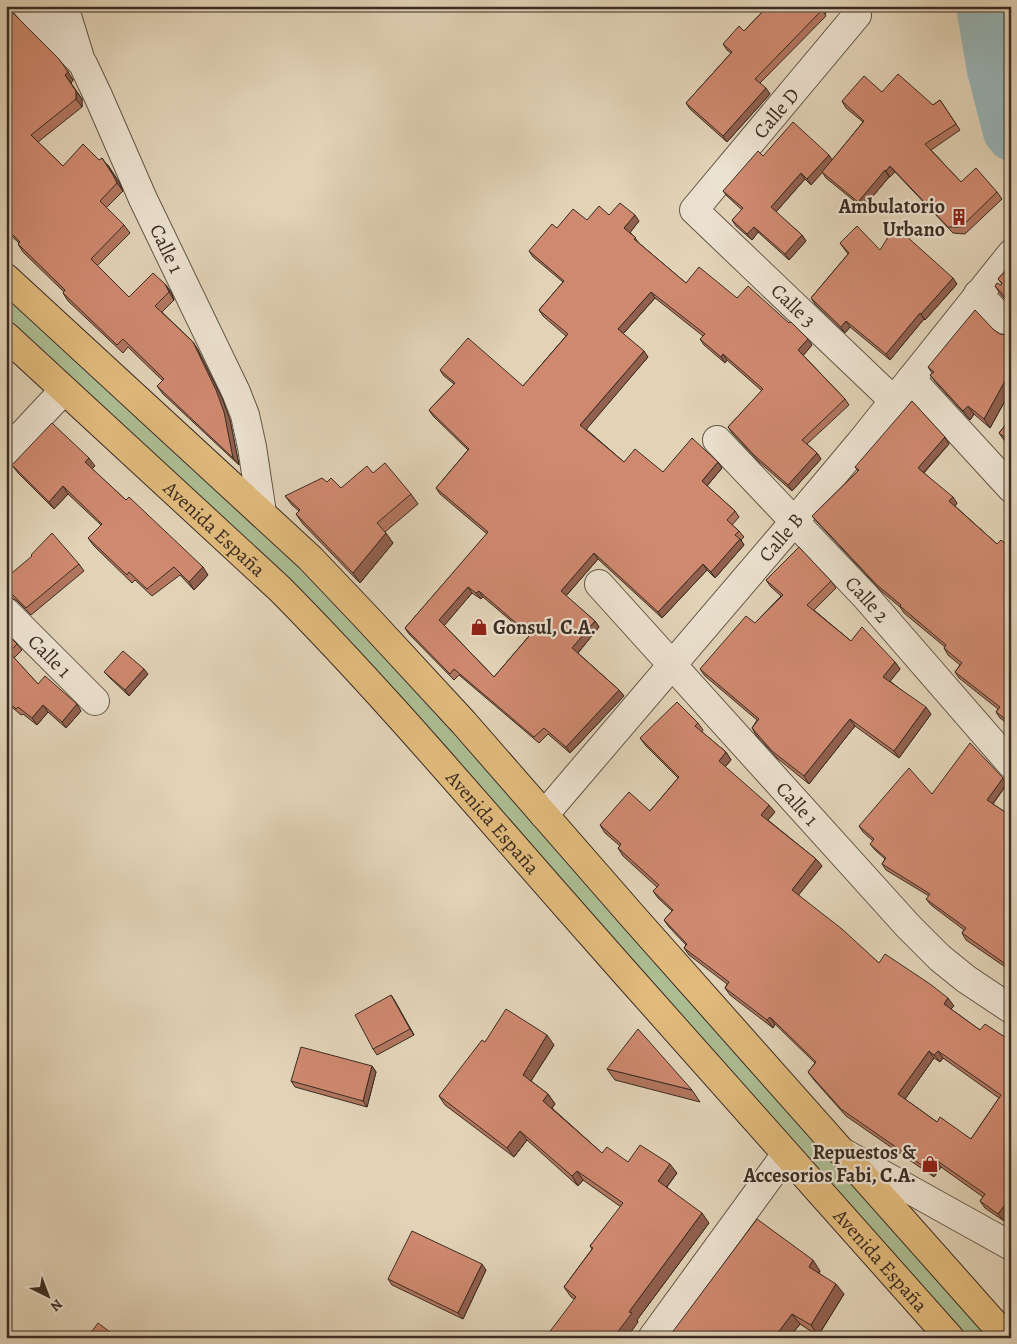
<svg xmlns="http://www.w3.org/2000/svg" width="1017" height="1344" viewBox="0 0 1017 1344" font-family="Alegreya,serif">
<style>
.green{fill:#adbe93;stroke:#74755c}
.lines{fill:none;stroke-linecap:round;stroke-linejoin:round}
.river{stroke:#98b6b8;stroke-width:48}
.minor-casing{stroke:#645649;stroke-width:30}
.major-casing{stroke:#3a2c24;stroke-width:30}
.minor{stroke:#ece2d0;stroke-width:28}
.major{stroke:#e1ba7c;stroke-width:28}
.wall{fill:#b2765f;stroke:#3a2c24;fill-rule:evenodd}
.shaded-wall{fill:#91604e;stroke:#3a2c24}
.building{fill:#cf896f;stroke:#3a2c24;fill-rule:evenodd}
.labels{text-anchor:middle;stroke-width:4.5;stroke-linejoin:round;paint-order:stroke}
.street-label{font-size:20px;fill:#3a2c24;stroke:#ece2d0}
.poi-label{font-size:20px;font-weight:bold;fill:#3a2c24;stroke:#ece2d0;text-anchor:end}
</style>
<rect width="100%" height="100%" fill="#e2d3b7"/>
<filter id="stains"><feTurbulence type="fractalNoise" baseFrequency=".004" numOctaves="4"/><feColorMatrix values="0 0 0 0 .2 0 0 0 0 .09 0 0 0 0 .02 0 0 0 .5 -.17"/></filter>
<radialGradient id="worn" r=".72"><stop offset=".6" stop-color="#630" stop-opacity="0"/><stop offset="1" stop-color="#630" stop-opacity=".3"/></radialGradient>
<path class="green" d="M6,297L301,568C414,682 517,806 623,927C744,1064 867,1201 989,1338H968L613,939L442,742L346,638L289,580L6,318Z"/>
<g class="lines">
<path class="river" d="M980,6L991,70L1007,132L1011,137"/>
<g class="minor-casing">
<g id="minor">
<path id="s1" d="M26,6L83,64L99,98L143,199L236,392L245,415L252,447L262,513"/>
<path d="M64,6L80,58"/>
<path id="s2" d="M857,15L694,210L894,401"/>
<path d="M978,294L1011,328"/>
<path d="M911,379L1011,488"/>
<path id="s3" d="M717,440L866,597L1011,764"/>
<path d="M6,452L64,390"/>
<path id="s4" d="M599,584L908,926L940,958L966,979L1011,1009"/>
<path id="s5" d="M6,612L95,701"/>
<path id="s6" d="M544,815L782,536L860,443L1011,254"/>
<path d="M844,1153L1011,1246"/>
<path d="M652,1338L786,1154"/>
</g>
</g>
<g class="major-casing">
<g id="major">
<path d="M6,278L310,558L367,618L464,723L635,919L1007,1338"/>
<path id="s7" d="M6,336L280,589C389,699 488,818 591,934C710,1069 830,1203 950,1338"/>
</g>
</g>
<use href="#minor" class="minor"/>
<use href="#major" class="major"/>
</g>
<g class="wall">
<path d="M6,6L11,10L72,78L73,80L71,83L82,99V107L38,142L63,166L99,160L108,165L119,182L123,191L106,208L124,225L130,233L97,266L129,297L165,284L171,292L174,300L162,312L193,342L198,350L222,398L230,420L239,465L163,394L157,386L163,381L128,347L123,353L68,301L63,293L64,292L23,252L18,244L19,243L6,231Z"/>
<path d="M768,6H831L825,14L826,16L760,83L770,94L727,142L690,109L686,103L731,53L727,50L723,44L744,31Z"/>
<path d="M882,92L933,105L940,100L960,130L931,150L961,182L997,192L1002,199L965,234L953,233L895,172L890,177H889L863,208L826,178L822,172L811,185L805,179L776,212L802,235L806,241L789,260L758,232L752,240L736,226L732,220L742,210L727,196L723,191L763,156L832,160L863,122L846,108L842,101Z"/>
<path d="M609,215L639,221L630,232L640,244L686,283L737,298L812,345L803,355L845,399L849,405L807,444L817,453L821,459L792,491L758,461L732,433L728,427L762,391L727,360L725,363L704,345L700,339L703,336L655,298L623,334L648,357L586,429L624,462L663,472L718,462L722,468L707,486L735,511L739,517L732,525L739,531L744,537L741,540L744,545L715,578L707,570L662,618L598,559L566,596L595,621L599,627L578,653L619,690L624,696L570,753L548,734L539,743L459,675L454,680L409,634L405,628L487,534L440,494L436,488L468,450L433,416L429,410L454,384L444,376L440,370L523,386L566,336L543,316L539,310L563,282L533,257L529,251L557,228ZM472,593L481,599L483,597L529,636L494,677L444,625Z"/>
<path d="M840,243L880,250L957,284L925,320L924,319L890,360L850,327L845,333L815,304L811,298L848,254Z"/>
<path d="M1011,264V305L1001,295L995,286L1001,285L1002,284L998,279Z"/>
<path d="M994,330L1000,334L1008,335L1011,333V390L990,428L974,414L970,420L937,384L930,375L932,373L928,367Z"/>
<path d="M1011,418V445L1004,440L999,433Z"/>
<path d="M945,437L949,444L924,473L957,503L955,506L997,544L1011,548V726L1000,718L996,712L998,709L959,678L955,672L960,665L948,655L944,648L945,647L904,613L900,607L881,591L817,522L812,516L858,471L855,467Z"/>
<path d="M12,465L95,466L92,469L208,575L194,590L180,575L152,596L135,580L132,583L94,546L88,538L101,525L68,494L54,509L18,473Z"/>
<path d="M373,473L411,494L418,504L385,532L393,543L360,583L303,524L296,514L299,511L292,505L285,496L327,482L341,488Z"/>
<path d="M79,564L84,571L31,615L17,601L10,597H6V578Z"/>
<path d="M766,580L831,581L836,588L814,610L851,641L895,662L900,669L890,681L931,714L899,758L855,726L809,784L777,758L756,735L752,728L757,720L705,676L700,669L755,623L781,596L771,587Z"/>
<path d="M6,632L17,644L22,650L14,658L38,684L81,711L66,728L48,712L37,725L23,714L21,715L6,702Z"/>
<path d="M104,672L148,674L129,696L109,677Z"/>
<path d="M698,723L703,730L702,732L726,752L731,760L725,767L775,812L768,820L816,859L822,866L798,895L879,963L954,1006L951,1009L980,1030L1011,1041L1004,1221L985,1208L980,1201L983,1197L941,1167L934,1177L846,1116L814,1080L808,1072L815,1063L775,1024L773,1028L730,995L725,988L727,984L689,955L684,948L686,945L669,927L664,920L672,911L658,898L653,891L657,887L623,856L618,848L620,846L605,833L600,825L650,811L678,778L646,746L640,738ZM934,1058L940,1062L943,1058L999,1098L971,1139L937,1122L905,1099Z"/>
<path d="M1007,784L993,804L1011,816V971L966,940L962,933L964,930L931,905L926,899L929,896L886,870L882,864L885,859L875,850L870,844L873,841L863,832L859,826L932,794Z"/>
<path d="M391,995L414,1035L377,1055L373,1049Z"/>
<path d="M485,1042L554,1045L531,1081L548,1094L555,1104L552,1108L602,1153L628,1162L677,1173L667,1187L709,1223L637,1320L638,1322L574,1299L571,1297L564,1287L592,1249L590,1246L621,1207L583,1180L578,1186L527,1140L514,1157L445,1105L439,1096Z"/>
<path d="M372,1066L376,1072L367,1107L295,1087L291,1081Z"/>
<path d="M607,1069L692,1090L700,1102L615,1080Z"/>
<path d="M486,1270L463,1319L392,1285L388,1279Z"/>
<path d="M820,1271L819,1273L844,1294L818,1336L800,1324L789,1338H668Z"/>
</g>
<g class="shaded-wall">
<path d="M822,6H831L825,14L820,9Z"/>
<path d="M67,70L73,80L71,83L65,75Z"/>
<path d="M766,88L770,94L727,142L723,136Z"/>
<path d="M76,91L82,99V107L76,99Z"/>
<path d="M829,155L833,161L811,185L807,179Z"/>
<path d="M102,158L119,182L123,191L117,183Z"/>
<path d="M890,166L895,172L890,177L886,171Z"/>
<path d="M885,170L889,177L863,208L858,202Z"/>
<path d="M801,173L805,179L775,213L771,207Z"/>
<path d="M635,215L639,221L629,234L624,228Z"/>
<path d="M754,227L758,232L752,240L747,234Z"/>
<path d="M802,235L806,241L789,260L785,254Z"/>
<path d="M953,278L957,284L925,320L921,314Z"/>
<path d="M165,284L171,292L174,300L169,292Z"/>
<path d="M651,292L655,298L622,335L618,329Z"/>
<path d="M920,313L924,319L890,360L886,354Z"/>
<path d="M846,321L850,327L845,333L841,327Z"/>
<path d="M808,339L812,345L803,356L798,350Z"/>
<path d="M193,342L198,350L222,398L230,420L239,465L233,458Z"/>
<path d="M644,351L648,357L585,431L580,425Z"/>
<path d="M723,354L727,360L725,363L721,357Z"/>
<path d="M1011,370V390L990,428L984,419Z"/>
<path d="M968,406L974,414L970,420L963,411Z"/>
<path d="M945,437L949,444L922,474L918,468Z"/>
<path d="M817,453L821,459L792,491L788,485Z"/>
<path d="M89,458L95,466L91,470L85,462Z"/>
<path d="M718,462L722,468L706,487L702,481Z"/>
<path d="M63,486L68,494L54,509L49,502Z"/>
<path d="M953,497L957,503L954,507L949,501Z"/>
<path d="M386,533L393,543L360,583L353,573Z"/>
<path d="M740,539L744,545L715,578L711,572Z"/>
<path d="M594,553L598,559L565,597L561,591Z"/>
<path d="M703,564L707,570L662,618L658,612Z"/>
<path d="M203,567L208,575L194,590L189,582Z"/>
<path d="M468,587L472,593L444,626L439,620Z"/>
<path d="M479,591L483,597L481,599L476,593Z"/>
<path d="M595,621L599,627L577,654L572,648Z"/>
<path d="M895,662L900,669L888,684L883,677Z"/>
<path d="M144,669L148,674L129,696L125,690Z"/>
<path d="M619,690L624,696L570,753L566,747Z"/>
<path d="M77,704L81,711L66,728L62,722Z"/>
<path d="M43,705L48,712L37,725L32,718Z"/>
<path d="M926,707L931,714L899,758L894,751Z"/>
<path d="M850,719L855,726L809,784L804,776Z"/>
<path d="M726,752L731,760L724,768L719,761Z"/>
<path d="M1003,778L1007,784L991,806L987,800Z"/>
<path d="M769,805L775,812L766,822L761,815Z"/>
<path d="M816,859L822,866L797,897L792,890Z"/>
<path d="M391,995L395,1001L414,1035L410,1029Z"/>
<path d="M948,998L954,1006L949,1011L944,1004Z"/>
<path d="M770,1017L775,1024L773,1028L767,1020Z"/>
<path d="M547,1035L554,1045L529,1084L523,1075Z"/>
<path d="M929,1051L934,1058L903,1102L898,1094Z"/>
<path d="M938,1051L943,1058L940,1062L934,1055Z"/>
<path d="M372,1066L376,1072L367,1107L363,1101Z"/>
<path d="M548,1094L555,1104L550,1110L543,1101Z"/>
<path d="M520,1131L527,1140L514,1157L507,1148Z"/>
<path d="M936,1160L941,1167L934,1177L929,1170Z"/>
<path d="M670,1164L677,1173L664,1190L658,1181Z"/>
<path d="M577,1171L583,1180L578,1186L572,1176Z"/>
<path d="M1011,1197V1211L1004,1221L998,1214Z"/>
<path d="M702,1213L709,1223L637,1320L638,1322L627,1338H613L629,1312Z"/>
<path d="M813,1260L820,1271L816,1277L809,1267Z"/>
<path d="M482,1264L486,1270L463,1319L458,1313Z"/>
<path d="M836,1284L844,1294L818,1336L811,1325Z"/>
<path d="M792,1314L800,1324L789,1338H774Z"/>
</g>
<g class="building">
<path d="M6,6H8L9,9L59,59L68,72L65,75L76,91V99L31,135L63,166L83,144L99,160L102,158L113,175L117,183L100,201L124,225L91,259L129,297L153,273L165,284L169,292L155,306L193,342L216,390L224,412L233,458L157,386L164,379L123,339L117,345L63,293L65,290L18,244L20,242L6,228Z"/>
<path d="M768,6H822L820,9L822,10L755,79L766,88L723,136L686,103L732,52L723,44L739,26L744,31Z"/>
<path d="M898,74L933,105L940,100L956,124L925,144L961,182L976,168L997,192L961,227H948L890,166L886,171L885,170L858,202L822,172L864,121L842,101L864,76L882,92Z"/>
<path d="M793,122L829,155L807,179L801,173L771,207L802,235L785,254L754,227L747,234L732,220L743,208L723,191L758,151L763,156Z"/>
<path d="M620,203L635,215L624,228L636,238L634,239L686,283L699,267L737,298L748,286L789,323L791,322L808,339L798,350L845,399L802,440L817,453L788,485L754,455L728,427L763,389L723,354L721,357L700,339L705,334L651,292L618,329L644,351L580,425L624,462L635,449L663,472L692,438L718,462L702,481L735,511L727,520L739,531L735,535L740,539L711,572L703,564L658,612L594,553L561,591L595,621L572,648L619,690L566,747L544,728L534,737L454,669L450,674L405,628L488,532L436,488L469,449L429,410L455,383L440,370L468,338L523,386L568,334L539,310L564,281L529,251L552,224L557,228L573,209L587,220L599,206L609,215ZM468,587L476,593L479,591L530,635L494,677L439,620Z"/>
<path d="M857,226L880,250L895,226L953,278L921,314L920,313L886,354L846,321L841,327L811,298L849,253L840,243Z"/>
<path d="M1011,264V303L995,286L997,283L1001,285L1002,283L998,279Z"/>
<path d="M975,310L994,330L1000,334L1008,335L1011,333V344L1009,345L1010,346L1009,348L1011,350V370L984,419L968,406L963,411L930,375L934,372L928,367Z"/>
<path d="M912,401L945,437L918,468L953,497L949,501L997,544L1001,540L1011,548V723L996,712L1000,707L955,672L962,663L944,648L946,645L900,606L901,605L877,585L812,516L859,470L855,467Z"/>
<path d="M1011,418V442L999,433Z"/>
<path d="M52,423L89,458L85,462L126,500L129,497L203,567L189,582L174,567L147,589L129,572L127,575L88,538L102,524L63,486L49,502L12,465Z"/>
<path d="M385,463L411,494L377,523L386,533L353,573L296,514L300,510L285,496L322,478L327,482L331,478L341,488L367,466L373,473Z"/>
<path d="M52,533L79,564L26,608L12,594L6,591V578L32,556L31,555Z"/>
<path d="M799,547L831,581L807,605L851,641L862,627L895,662L883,677L926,707L894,751L850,719L804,776L772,751L752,728L759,719L700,669L746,616L755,623L783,595L766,580Z"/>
<path d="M6,632L17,644L9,652L38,684L45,676L77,704L62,722L43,705L32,718L18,707L16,709L6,699Z"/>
<path d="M123,651L144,669L125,690L104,672Z"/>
<path d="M677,702L698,723L695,726L726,752L719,761L769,805L761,815L816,859L792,890L842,929L879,963L885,954L930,984L948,998L944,1004L980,1030L985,1024L1011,1041V1197L998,1214L980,1201L985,1194L936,1160L929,1170L841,1109L808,1072L816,1062L770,1017L767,1020L725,988L729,982L684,948L687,944L664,920L673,910L653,891L659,885L618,848L621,844L600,825L629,792L650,811L679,777L640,738ZM929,1051L934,1055L938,1051L1001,1095L971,1139L940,1117L937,1122L898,1094Z"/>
<path d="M970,743L1003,778L987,800L1011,816V968L962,933L966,928L926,899L930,894L882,864L886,858L870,844L874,839L859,826L909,768L932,794Z"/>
<path d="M391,995L410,1029L373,1049L355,1015Z"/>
<path d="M506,1009L547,1035L523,1075L548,1094L543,1101L602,1153L607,1147L628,1162L640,1145L670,1164L658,1181L702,1213L629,1312L632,1313L613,1338H545L576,1297L564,1287L593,1248L590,1246L623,1203L577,1171L572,1176L520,1131L507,1148L439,1096L482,1040L485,1042Z"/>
<path d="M638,1029L692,1090L607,1069Z"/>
<path d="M301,1047L372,1066L363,1101L291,1081Z"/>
<path d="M757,1219L813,1260L809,1267L836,1284L811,1325L792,1314L774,1338H668Z"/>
<path d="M412,1231L482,1264L458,1313L388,1279Z"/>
<path d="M98,1323L118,1338H87Z"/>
</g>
<defs>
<g id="building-bare" transform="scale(1.35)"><path d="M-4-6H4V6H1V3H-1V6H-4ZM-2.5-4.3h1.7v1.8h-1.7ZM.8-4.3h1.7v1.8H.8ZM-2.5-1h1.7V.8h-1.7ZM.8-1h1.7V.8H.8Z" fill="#8f2418" stroke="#ece2d0" stroke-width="2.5" paint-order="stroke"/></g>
<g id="shop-bare" transform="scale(1.35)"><path d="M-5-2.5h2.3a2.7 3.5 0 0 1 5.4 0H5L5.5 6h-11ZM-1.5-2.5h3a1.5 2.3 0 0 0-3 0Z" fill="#8f2418" stroke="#ece2d0" stroke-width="2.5" paint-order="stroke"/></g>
</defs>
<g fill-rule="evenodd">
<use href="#building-bare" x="959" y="217"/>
<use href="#shop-bare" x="479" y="627"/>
<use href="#shop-bare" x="930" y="1164"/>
</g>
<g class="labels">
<g class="street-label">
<text transform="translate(776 113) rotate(-50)" y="7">Calle D</text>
<text dy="7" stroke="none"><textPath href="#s1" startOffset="284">Calle 1</textPath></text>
<text dy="7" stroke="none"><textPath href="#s2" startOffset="392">Calle 3</textPath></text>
<text dy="7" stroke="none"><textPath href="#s7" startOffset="284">Avenida España</textPath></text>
<text dy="7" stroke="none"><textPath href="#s6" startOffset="365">Calle B</textPath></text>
<text dy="7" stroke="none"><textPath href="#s3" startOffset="219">Calle 2</textPath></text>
<text dy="7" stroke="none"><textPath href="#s5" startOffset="62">Calle 1</textPath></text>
<text dy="7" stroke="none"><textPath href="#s4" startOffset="296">Calle 1</textPath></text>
<text dy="7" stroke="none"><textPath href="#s7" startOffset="689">Avenida España</textPath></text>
<text dy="7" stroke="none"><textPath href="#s7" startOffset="1274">Avenida España</textPath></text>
</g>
<g class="poi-label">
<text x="945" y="213">Ambulatorio<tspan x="945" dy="23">Urbano</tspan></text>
<text x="493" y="634" text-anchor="start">Gonsul, C.A.</text>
<text x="916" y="1159">Repuestos &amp;<tspan x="916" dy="23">Accesorios Fabi, C.A.</tspan></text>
</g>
</g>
<rect width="1017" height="1344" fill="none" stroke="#e2d3b7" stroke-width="25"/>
<rect x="8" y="8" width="1002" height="1329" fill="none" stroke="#3a2c24" stroke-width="2.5"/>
<rect x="12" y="12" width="992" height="1319" fill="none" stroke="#3a2c24"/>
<g transform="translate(48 1296) rotate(138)" stroke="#ece2d0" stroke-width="4" paint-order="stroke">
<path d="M0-4L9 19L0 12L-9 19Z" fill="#3a2c24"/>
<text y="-8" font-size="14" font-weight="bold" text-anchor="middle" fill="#3a2c24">N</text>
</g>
<rect width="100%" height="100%" filter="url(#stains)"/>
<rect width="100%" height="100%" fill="url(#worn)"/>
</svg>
